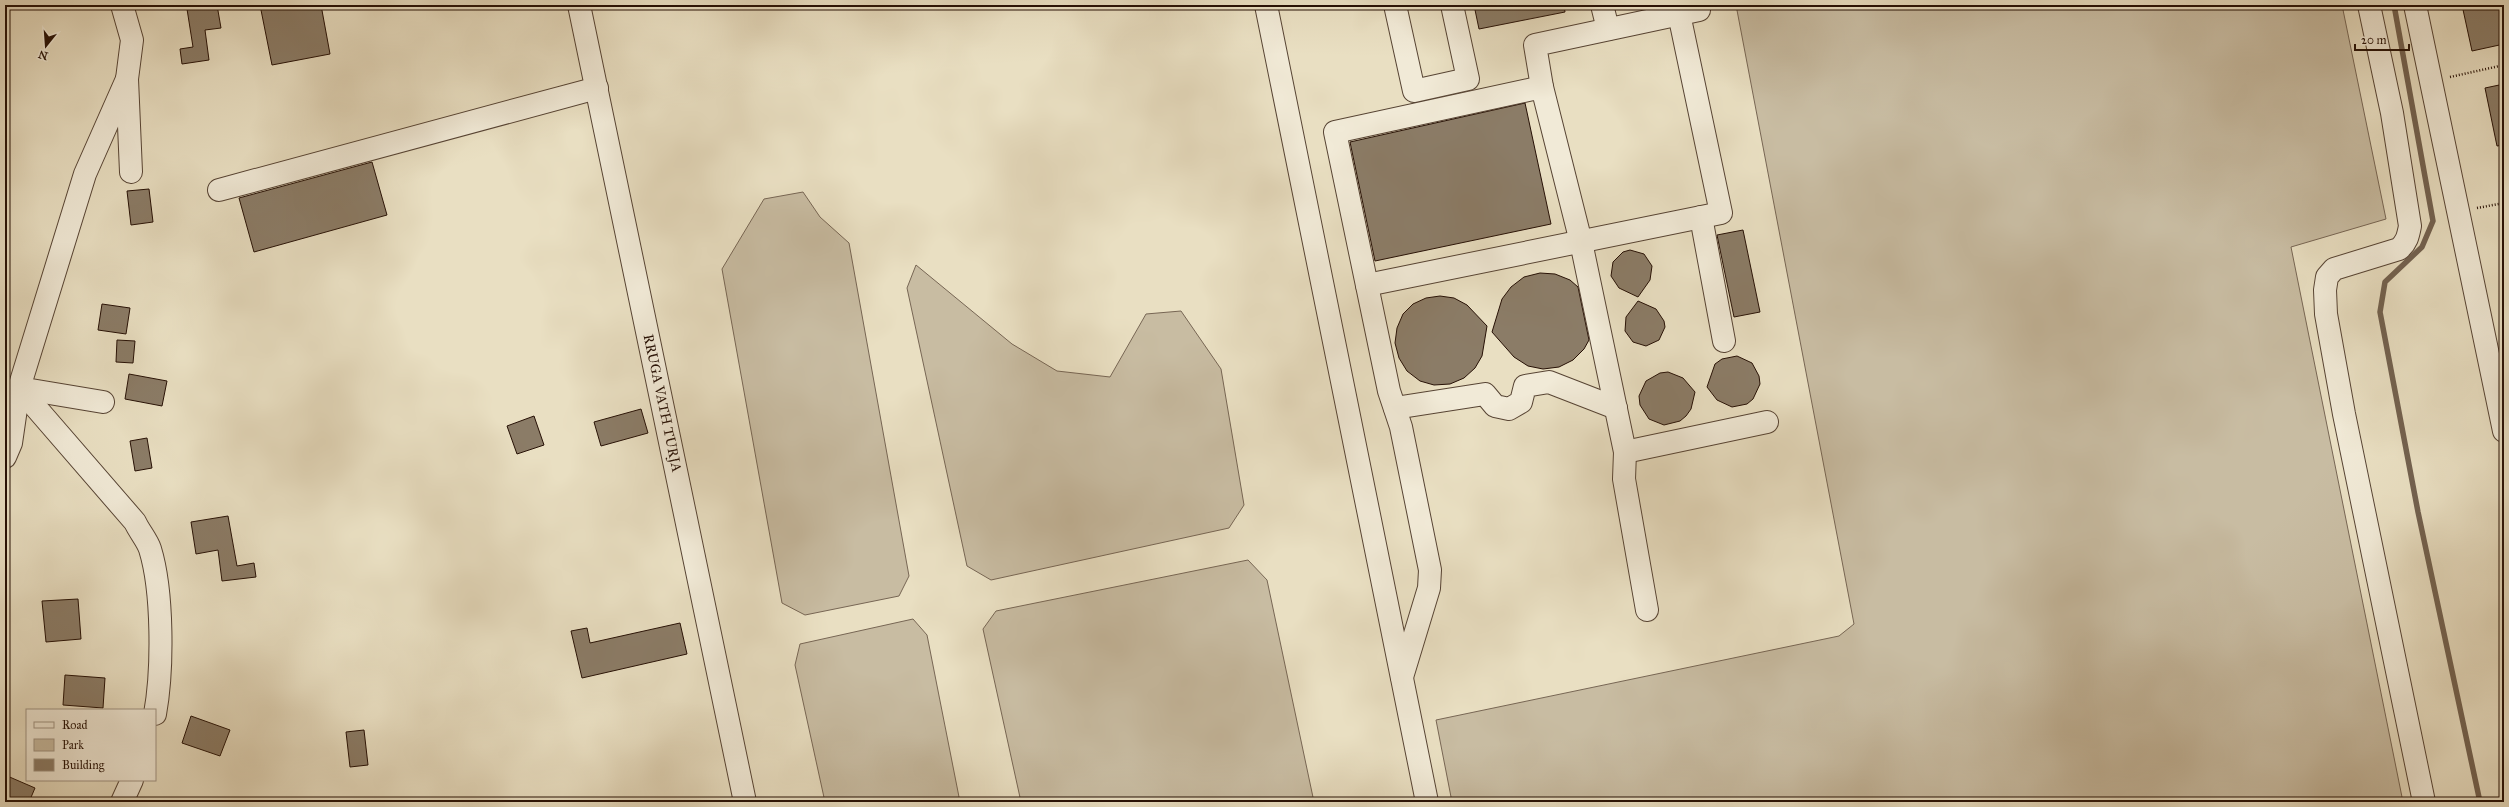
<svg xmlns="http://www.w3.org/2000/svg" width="2509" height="807" viewBox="0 0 2509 807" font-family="'IM FELL Great Primer',serif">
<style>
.green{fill:#c8bca2;stroke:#776654}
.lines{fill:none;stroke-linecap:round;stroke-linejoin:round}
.stream{stroke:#736250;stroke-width:5.5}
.building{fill:#8b7c67;stroke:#261005}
.minor-casing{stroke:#574434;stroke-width:24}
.path{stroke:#261005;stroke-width:2.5;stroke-dasharray:1 2;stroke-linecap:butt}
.minor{stroke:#f1ead7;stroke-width:22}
.labels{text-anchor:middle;stroke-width:4;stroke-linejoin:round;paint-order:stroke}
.street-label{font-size:14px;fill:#261005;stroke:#f1ead7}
</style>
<rect width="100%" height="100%" fill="#e9dfc2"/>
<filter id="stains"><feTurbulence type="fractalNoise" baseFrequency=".005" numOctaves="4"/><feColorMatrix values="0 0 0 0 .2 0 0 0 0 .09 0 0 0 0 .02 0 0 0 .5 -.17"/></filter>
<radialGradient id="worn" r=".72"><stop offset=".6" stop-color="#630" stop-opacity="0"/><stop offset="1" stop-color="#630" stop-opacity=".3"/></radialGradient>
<g class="green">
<path d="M1736,5H2342L2386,219L2291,247L2403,802H1452L1436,720L1839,636L1854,624Z"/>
<path d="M803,192L820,217L849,243L909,576L899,596L805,615L782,603L722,269L764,199Z"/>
<path d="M916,265L1012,344L1057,371L1110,377L1146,314L1181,311L1221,369L1244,505L1229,528L991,580L967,566L907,288Z"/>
<path d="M1248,560L1267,580L1314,802H1021L983,629L996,611Z"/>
<path d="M913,619L927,635L960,802H825L795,665L800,644Z"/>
</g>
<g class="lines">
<path class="stream" d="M2394,5L2433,221L2422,247L2385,282L2380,312L2418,512L2480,802"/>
</g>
<g class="building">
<path d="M217,5L221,28L205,30L209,60L182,64L180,49L193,47L187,9Z"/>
<path d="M260,5H321L330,54L272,65Z"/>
<path d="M1474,5H1564L1565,12L1479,29Z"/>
<path d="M2462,5H2504V44L2472,51Z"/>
<path d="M2504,84V145L2497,146L2485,88Z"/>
<path d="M1525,103L1551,224L1375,261L1350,142Z"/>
<path d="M372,162L387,215L254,252L239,198Z"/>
<path d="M149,189L153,222L131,225L127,191Z"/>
<path d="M1743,230L1760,312L1734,317L1717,235Z"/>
<path d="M1630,250L1644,254L1652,266L1650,280L1638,297L1619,288L1611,276L1613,262L1623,252Z"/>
<path d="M1540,273L1555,274L1570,280L1578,287L1589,340L1584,349L1573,360L1559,367L1543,369L1528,366L1514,357L1492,332L1502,299L1511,287L1524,277Z"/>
<path d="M1440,296L1454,298L1467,305L1487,326L1482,356L1475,368L1464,378L1450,384L1434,385L1420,381L1407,371L1399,358L1395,343L1397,328L1403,314L1413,304L1426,298Z"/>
<path d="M1638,301L1656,309L1664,321L1665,327L1659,340L1646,346L1633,342L1625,331L1626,317Z"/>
<path d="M102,304L130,308L126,334L98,330Z"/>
<path d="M117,340L135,341L133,363L116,362Z"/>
<path d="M1737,356L1752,363L1759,376L1760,384L1753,399L1747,404L1732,407L1717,400L1707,387L1715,364L1722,359Z"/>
<path d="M1668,372L1683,378L1695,392L1691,409L1686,416L1680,421L1664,425L1649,419L1640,405L1639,396L1646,381L1660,373Z"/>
<path d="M129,374L167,381L162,406L125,399Z"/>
<path d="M641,409L648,433L601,446L594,422Z"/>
<path d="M534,416L544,445L517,454L507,426Z"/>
<path d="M147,438L152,468L135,471L130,441Z"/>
<path d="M228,516L237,566L254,563L256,577L222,581L218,550L196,554L191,522Z"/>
<path d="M78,599L81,639L46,642L42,601Z"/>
<path d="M680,623L687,654L582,678L571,631L587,628L590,643Z"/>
<path d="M65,675L105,678L103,708L63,705Z"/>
<path d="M191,716L230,730L220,756L182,743Z"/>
<path d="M364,730L368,765L350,767L346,732Z"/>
<path d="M5,775L35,788L29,802H5Z"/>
</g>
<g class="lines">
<g class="minor-casing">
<g id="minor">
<path d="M122,5L132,40L127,79L131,172"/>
<path d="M579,5L745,802"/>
<path d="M1266,5L1427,802"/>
<path d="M1395,5L1414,91L1468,79L1452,5"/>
<path d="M1602,5L1608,29"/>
<path d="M2369,5L2392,113L2410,226C2408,236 2407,242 2399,249L2334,269L2327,277L2325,290L2326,314L2344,414L2424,802"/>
<path d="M2415,5L2504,431"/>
<path d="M1542,87L1535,45L1699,10"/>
<path d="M219,190L597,88"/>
<path d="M1701,217L1724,341"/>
<path d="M1367,285L1721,213L1679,14"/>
<path d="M19,388L135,522C139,531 147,540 150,549C163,591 163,670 155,714"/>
<path d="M19,388L103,402"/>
<path d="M1395,408L1485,394L1495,406L1509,409L1521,402L1525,386L1549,382L1616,408"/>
<path d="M1625,452L1767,422"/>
<path d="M5,457L11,443L19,388L85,174L127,79"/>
<path d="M1402,677L1429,588L1430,570L1401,427L1389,391L1335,132L1542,87L1581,242L1625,452L1624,479L1647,610"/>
<path d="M122,802L132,780"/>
</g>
</g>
<g class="path">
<path d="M2450,77L2504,65"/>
<path d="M2477,208L2504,203"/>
</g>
<use href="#minor" class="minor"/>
</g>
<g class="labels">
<g class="street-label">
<text transform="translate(663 403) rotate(78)" y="5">RRUGA VATH TURJA</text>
</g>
</g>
<rect width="2509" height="807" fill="none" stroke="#e9dfc2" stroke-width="20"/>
<rect x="6" y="6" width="2497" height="795" fill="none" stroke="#261005" stroke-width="2"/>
<rect x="10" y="10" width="2489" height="787" fill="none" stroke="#261005"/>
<rect x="26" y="709" width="130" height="72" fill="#f1ead7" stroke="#a09383"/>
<rect x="34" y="722" width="20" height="6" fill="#f1ead7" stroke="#a09383"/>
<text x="62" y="729" font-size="12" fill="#261005">Road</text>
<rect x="34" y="739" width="20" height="12" fill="#c8bca2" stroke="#a09383"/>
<text x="62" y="749" font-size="12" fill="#261005">Park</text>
<rect x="34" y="759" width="20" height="12" fill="#8b7c67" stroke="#a09383"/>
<text x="62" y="769" font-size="12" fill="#261005">Building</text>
<g transform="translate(46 46) rotate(197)" stroke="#f1ead7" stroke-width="3" paint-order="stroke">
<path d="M0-3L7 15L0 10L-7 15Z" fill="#261005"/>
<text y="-6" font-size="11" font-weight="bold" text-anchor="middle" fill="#261005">N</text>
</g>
<path d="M2355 44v6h54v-6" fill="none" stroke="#261005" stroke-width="2"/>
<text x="2361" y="44" font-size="12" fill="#261005" stroke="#f1ead7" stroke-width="3" paint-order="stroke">20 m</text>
<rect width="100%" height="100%" filter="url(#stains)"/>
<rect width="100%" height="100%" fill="url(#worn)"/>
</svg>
